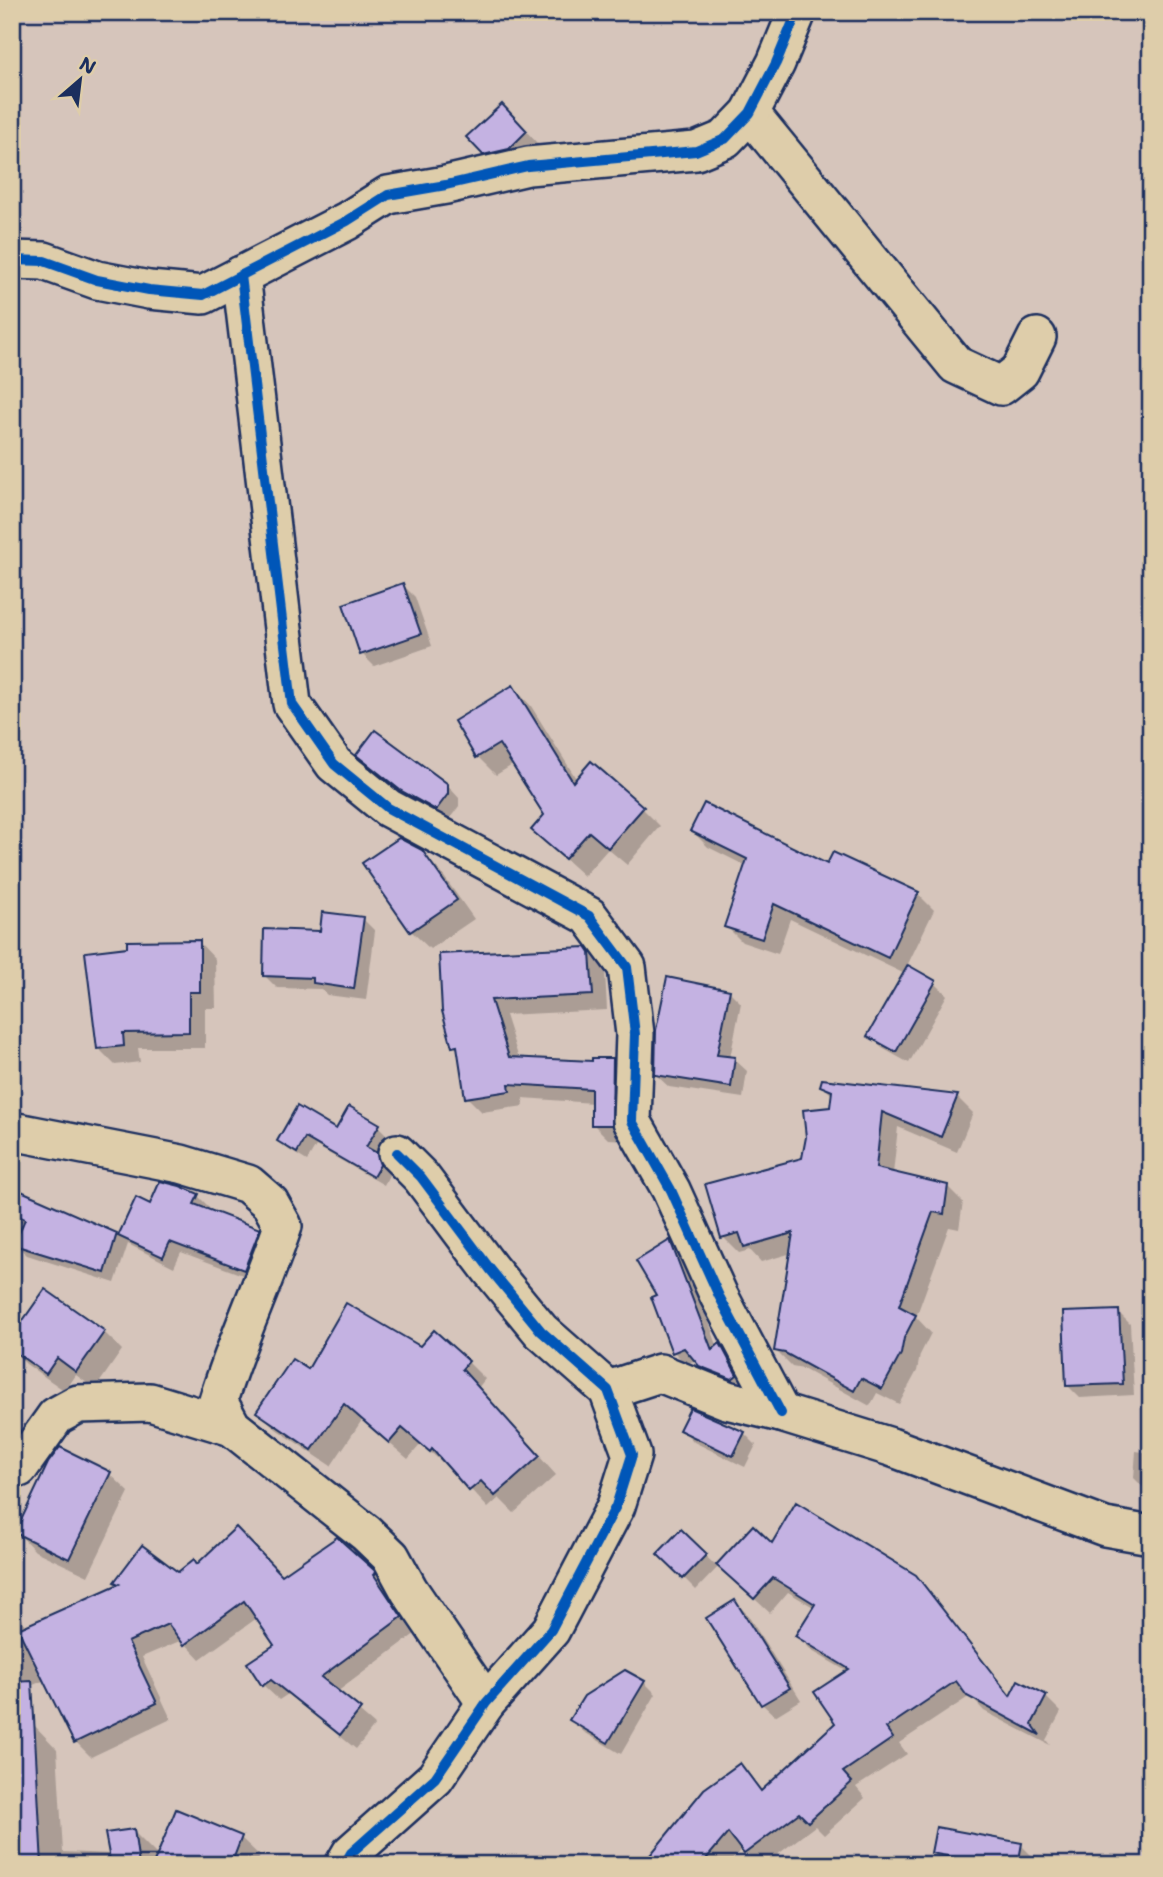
<svg xmlns="http://www.w3.org/2000/svg" width="1163" height="1877" viewBox="0 0 1163 1877" font-family="'Shantell Sans',sans-serif">
<style>
.shadow{fill:#0003}
.building{fill:#c4b2e2;stroke:#1b2f5e;stroke-width:2}
.lines{fill:none;stroke-linecap:round;stroke-linejoin:round}
.minor-casing{stroke:#1b2f5e;stroke-width:42}
.minor{stroke:#decdaa;stroke-width:37}
.cycleway-casing{stroke:#decdaa;stroke-width:15}
.cycleway{stroke:#0057b8;stroke-width:10}
</style>
<rect width="100%" height="100%" fill="#d6c5bb"/>
<filter id="ink" filterUnits="userSpaceOnUse"><feTurbulence type="fractalNoise" baseFrequency=".0143" numOctaves="2"/><feDisplacementMap in="SourceGraphic" scale="14" xChannelSelector="R" yChannelSelector="G"/><feConvolveMatrix kernelMatrix="1 2 1 2 8 2 1 2 1" color-interpolation-filters="sRGB"/></filter>
<g filter="url(#ink)">
<g class="shadow">
<path d="M514,118L538,144L521,161L496,166L468,137Z"/>
<path d="M403,585L415,597L432,646L374,666L362,654Z"/>
<path d="M513,687L531,706L577,780L642,808L660,826L627,865L608,849L584,876L533,830L546,816L514,764L496,775L478,757Z"/>
<path d="M359,755L447,785L459,798V806L448,821L414,802Z"/>
<path d="M692,831L828,866L918,894L934,910L907,966L935,983L947,995L909,1063L882,1048L870,1035L905,974L790,919L778,954L742,942L726,926L746,866L708,847Z"/>
<path d="M421,852L440,871L474,919L430,949L411,931L364,864Z"/>
<path d="M363,919L375,931L366,1000L327,995L321,989L277,988L265,976L321,932Z"/>
<path d="M199,942L215,959L216,1008H205V1048H138L140,1062L115,1065L98,1048Z"/>
<path d="M585,948L605,970L607,1010L505,1015L519,1059L593,1063L612,1060L628,1075L627,1140L608,1139L593,1124V1103L523,1098L524,1106L482,1112L467,1097L460,1052L454,1046L444,1011Z"/>
<path d="M729,991L741,1003L730,1058L734,1059L747,1071L743,1098L669,1087L656,1075Z"/>
<path d="M822,1085L957,1097L973,1113L957,1152L898,1127L893,1174L947,1186L963,1202L959,1229L949,1227L916,1317L931,1333L920,1355L917,1371L899,1404L877,1393L870,1406L803,1369L792,1367L776,1351L792,1253L761,1262L750,1250L739,1253L723,1237L803,1159L832,1109L833,1096Z"/>
<path d="M378,1126L388,1136L377,1155L386,1165L389,1175L384,1185L316,1146L307,1161L289,1150L279,1140Z"/>
<path d="M12,1193L119,1237L137,1200L150,1206L198,1196L209,1207L207,1211L259,1231L270,1242L256,1280L181,1252L174,1267L128,1244L115,1283L27,1255L16,1245L25,1224L12,1216Z"/>
<path d="M670,1242L682,1254L693,1277L718,1348L720,1346L732,1358L748,1388L713,1378L696,1360L686,1364L674,1352L659,1296Z"/>
<path d="M1118,1312L1130,1324L1134,1395L1080,1398L1068,1386Z"/>
<path d="M104,1332L122,1350L95,1389L76,1375L65,1391L26,1364L12,1350Z"/>
<path d="M420,1348L468,1362L485,1379L478,1388L556,1475L514,1513L499,1498L488,1508L450,1467L449,1468L421,1444L408,1459L362,1420L331,1466L276,1429L258,1412L308,1372Z"/>
<path d="M682,1429L744,1433L756,1445L745,1467L694,1442Z"/>
<path d="M60,1449L110,1474L129,1492L88,1576L35,1551L17,1532Z"/>
<path d="M1136,1451L1151,1453V1491L1146,1490L1134,1478Z"/>
<path d="M753,1528L772,1545L914,1576L930,1592L1012,1697L1019,1682L1046,1697L1061,1712L1046,1740L1050,1745L984,1711L970,1696L899,1743L907,1754L856,1787L865,1798L824,1835L815,1826L764,1865H757L742,1848L728,1865H656L740,1765L763,1792L837,1724L848,1672L812,1651L798,1636L815,1608L788,1592L770,1613L719,1566L696,1590L660,1554L681,1532L717,1567Z"/>
<path d="M197,1566L282,1577L373,1571L389,1587L388,1590L416,1633L337,1692L375,1725L356,1749L288,1694L279,1700L263,1685L276,1646L257,1618L200,1659L182,1640L142,1657L171,1719L91,1757L76,1742L45,1680L26,1688L12,1674V1597L26,1627Z"/>
<path d="M735,1602L747,1614L801,1700L775,1716L762,1704L709,1618Z"/>
<path d="M644,1682L656,1694L621,1754L584,1732L571,1720Z"/>
<path d="M34,1725L57,1749L63,1852L111,1854L133,1831L158,1856L177,1811L241,1838L260,1856L256,1865H12Z"/>
<path d="M1021,1845L1033,1857L1032,1865H945L933,1853Z"/>
<path d="M873,1859L879,1865H862Z"/>
</g>
<g class="building">
<path d="M502,104L527,131L509,149L483,155L466,137Z"/>
<path d="M403,583L421,634L360,655L343,604Z"/>
<path d="M513,685L573,782L591,761L644,807L608,848L589,832L565,859L531,830L544,815L499,744L476,758L454,721Z"/>
<path d="M375,730L448,784V794L436,810L400,790L356,755Z"/>
<path d="M704,803L827,864L833,852L919,892L888,958L774,904L762,939L724,927L747,859L690,831Z"/>
<path d="M399,838L422,850L457,900L410,932L362,863Z"/>
<path d="M322,912L364,917L354,989L313,983V978L263,976L264,929L320,931Z"/>
<path d="M200,940V992H189V1032L123,1033L124,1046L97,1049L85,952L127,947V941Z"/>
<path d="M586,947L590,953L593,995L491,1000L509,1057L592,1061V1058H613L612,1125H591V1089L509,1084L510,1091L465,1098L457,1046L452,1047L442,1011L439,954Z"/>
<path d="M908,965L936,981L896,1052L867,1036Z"/>
<path d="M667,977L730,990L717,1055L735,1057L731,1087L655,1075L656,1030Z"/>
<path d="M822,1079L958,1095L941,1137L882,1112L876,1168L948,1185L944,1214L933,1212L899,1306L916,1315L904,1338L901,1354L882,1389L861,1378L854,1391L785,1353L774,1351L793,1233L744,1247L739,1233L721,1238L705,1184L802,1158L806,1137L803,1110L830,1107L832,1091L820,1086Z"/>
<path d="M297,1106L336,1129L349,1106L380,1124L366,1147L377,1153L380,1165L373,1177L305,1138L297,1153L277,1141Z"/>
<path d="M160,1181L180,1186L199,1194L194,1204L260,1229L244,1270L170,1242L163,1257L118,1236L136,1197L150,1204Z"/>
<path d="M12,1187L117,1233L105,1273L14,1245L25,1219L12,1213Z"/>
<path d="M670,1240L712,1350L720,1343L737,1375L732,1379L699,1366L684,1348L672,1353L651,1297L656,1295L636,1261Z"/>
<path d="M45,1289L105,1331L76,1372L57,1358L46,1374L12,1350V1336Z"/>
<path d="M346,1303L420,1346L434,1330L469,1361L462,1369L540,1456L495,1496L481,1481L469,1491L432,1449L430,1452L402,1428L389,1443L344,1404L312,1450L256,1412L292,1359L308,1369Z"/>
<path d="M1119,1310L1123,1384L1066,1386L1063,1312Z"/>
<path d="M690,1408L745,1432L733,1456L679,1430Z"/>
<path d="M60,1447L111,1472L69,1559L15,1533L48,1463Z"/>
<path d="M796,1502L916,1575L1010,1696L1018,1680L1047,1695L1032,1724L1040,1735L967,1696L956,1681L886,1728L893,1738L843,1772L852,1782L808,1822L799,1813L744,1854L728,1833L701,1865H642L704,1789L740,1763L761,1791L835,1723L814,1692L849,1669L795,1636L815,1604L773,1578L754,1599L716,1565L753,1525L772,1543Z"/>
<path d="M236,1527L282,1575L337,1537L374,1570L376,1573L374,1575L402,1617L321,1677L361,1709L340,1735L271,1680L262,1686L247,1663L274,1645L244,1601L184,1645L168,1624L128,1642L157,1703L74,1743L18,1629L119,1584L114,1582L142,1545L178,1572L194,1559L197,1564Z"/>
<path d="M681,1529L707,1554L683,1579L657,1554Z"/>
<path d="M735,1600L790,1688L761,1705L706,1618Z"/>
<path d="M625,1670L645,1681L608,1743L569,1720L584,1696Z"/>
<path d="M32,1681L42,1865H12V1682Z"/>
<path d="M176,1809L242,1836L231,1865H153Z"/>
<path d="M936,1827L1022,1843L1018,1865H992L931,1853Z"/>
<path d="M134,1829L139,1865H111L105,1833Z"/>
</g>
<g class="lines">
<g class="minor-casing">
<g id="minor">
<path d="M750,113L956,365L1001,386L1020,371L1037,337"/>
<path d="M12,260L44,261L97,280L149,290L203,295L347,221L388,195L446,185L528,166L696,151L725,139L750,113L776,63L797,12"/>
<path d="M241,275L292,704L334,764L388,808L589,916L627,967L635,1034L632,1121L671,1190L719,1296L781,1413"/>
<path d="M12,1131L181,1164L248,1184L270,1203L283,1226C263,1285 236,1342 218,1401L232,1427L366,1533L391,1557L409,1590L486,1703"/>
<path d="M608,1390L660,1373L727,1400L781,1413L891,1447L1105,1527L1151,1535"/>
<path d="M19,1468L56,1416L78,1404L150,1402L232,1427"/>
<path d="M344,1865L351,1853L435,1778L486,1703L551,1630L616,1506L632,1455L608,1390L541,1331L490,1269L421,1177L397,1153"/>
</g>
</g>
<use href="#minor" class="minor"/>
<g class="cycleway-casing">
<g id="cycleway">
<path d="M12,260L44,261L97,280L149,290L203,295L347,221L388,195L446,185L528,166L696,151L725,139L750,113L776,63L797,12"/>
<path d="M241,275L292,704L334,764L388,808L589,916L627,967L635,1034L632,1121L671,1190L719,1296L781,1413"/>
<path d="M344,1865L351,1853L435,1778L486,1703L551,1630L616,1506L632,1455L608,1390L541,1331L490,1269L421,1177L397,1153"/>
</g>
</g>
<use href="#cycleway" class="cycleway"/>
</g>
</g>
<rect width="1163" height="1877" fill="none" stroke="#decdaa" stroke-width="42"/>
<rect x="21" y="21" width="1121" height="1835" fill="none" stroke="#1b2f5e" stroke-width="2.5" filter="url(#ink)"/>
<g transform="translate(80 80) rotate(28)" stroke="#decdaa" stroke-width="5" paint-order="stroke">
<path d="M0-5L12 26L0 18L-12 26Z" fill="#1b2f5e"/>
<text y="-10" font-size="19" font-weight="bold" text-anchor="middle" fill="#1b2f5e">N</text>
</g>
</svg>
